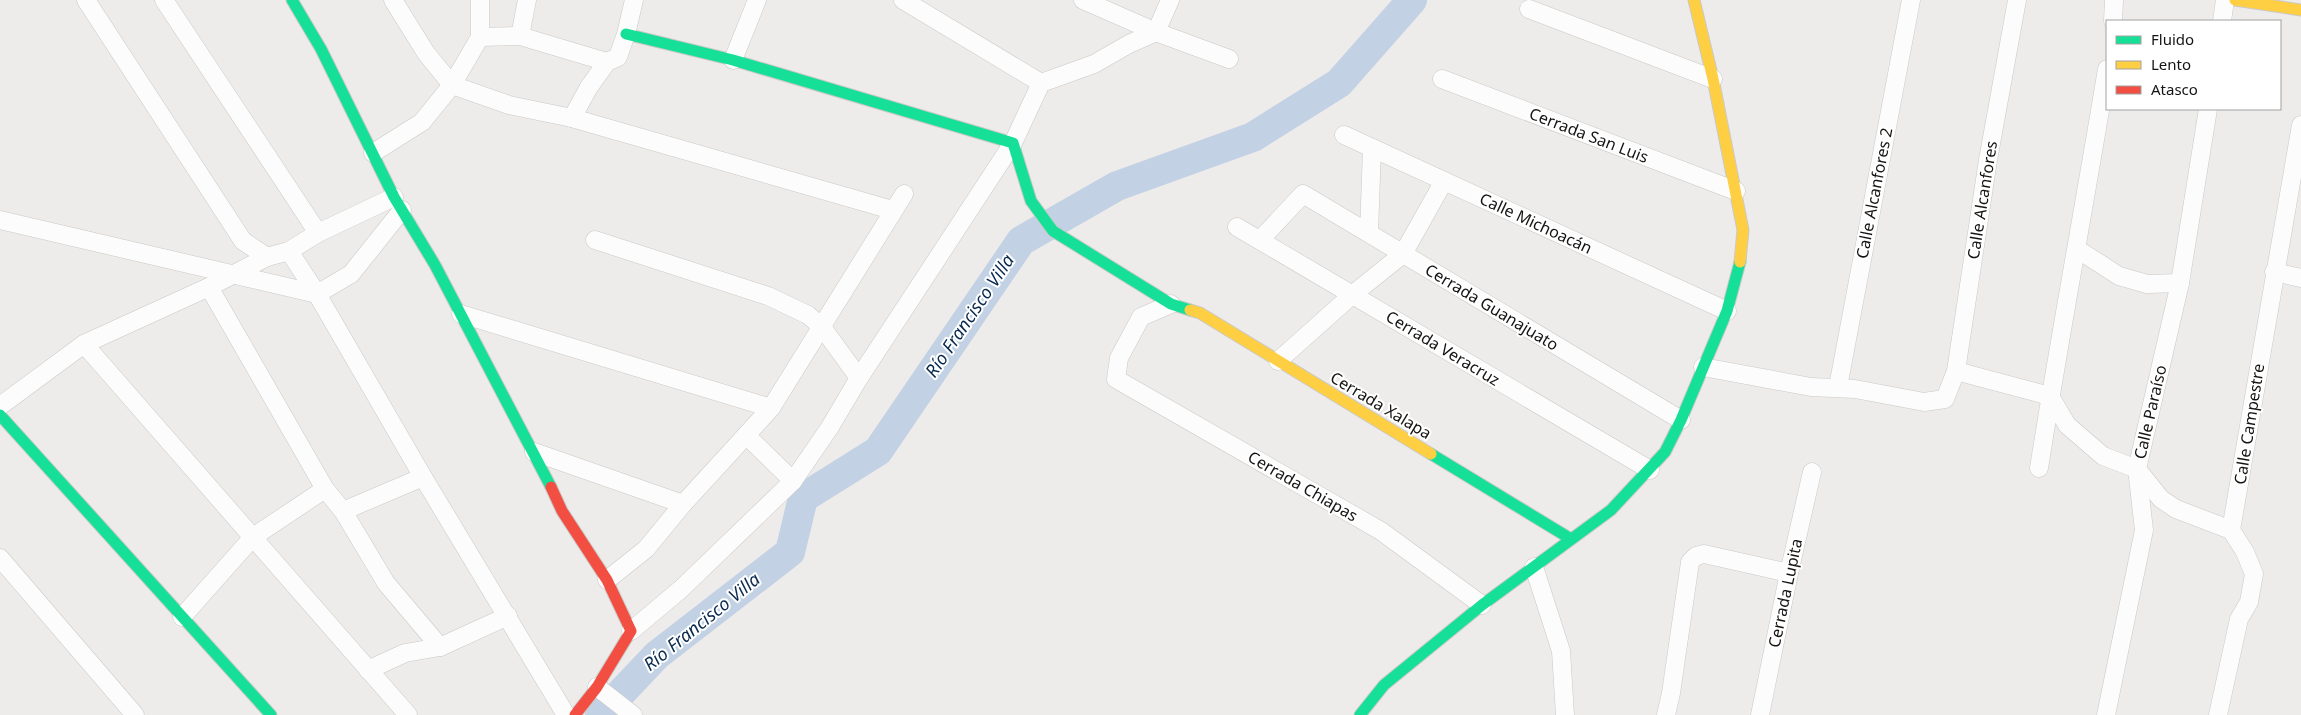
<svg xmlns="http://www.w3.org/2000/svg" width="2301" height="715" viewBox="0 0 2301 715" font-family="'Noto Sans',sans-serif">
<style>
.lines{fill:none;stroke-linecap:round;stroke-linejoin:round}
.river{stroke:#c2d1e4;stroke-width:30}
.street-casing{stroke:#cac9c7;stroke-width:19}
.fast-casing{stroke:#cac9c7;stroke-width:13}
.slow-casing{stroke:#cac9c7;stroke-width:13}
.jam-casing{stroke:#cac9c7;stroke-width:13}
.street{stroke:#fcfcfc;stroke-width:18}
.fast{stroke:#16e098;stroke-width:11}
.slow{stroke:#ffcf43;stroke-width:11}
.jam{stroke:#f24e42;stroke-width:11}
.labels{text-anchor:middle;stroke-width:4;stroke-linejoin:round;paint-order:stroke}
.street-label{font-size:16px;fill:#151413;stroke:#fff}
.water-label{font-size:18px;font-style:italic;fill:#092a4f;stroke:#fff}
</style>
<rect width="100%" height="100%" fill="#eeecea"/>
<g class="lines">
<path class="river" d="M600,715L657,655L790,552L803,498L878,451L1021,241L1117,186L1253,137L1339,83L1412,0"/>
<g class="street-casing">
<g id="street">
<path d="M86,0L243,241L267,257"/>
<path d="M164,0L318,233"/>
<path d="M393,0L426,53L452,85L509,105L572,118L892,210"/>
<path d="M903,0L1041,83"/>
<path d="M1083,0L1156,32L1229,59"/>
<path d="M1529,9L1713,79"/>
<path d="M2113,21L2114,0"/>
<path d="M2222,21L2225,0"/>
<path d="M520,36L527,0"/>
<path d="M480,37L520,36L607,62"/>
<path d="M733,60L757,0"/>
<path d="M1442,79L1736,191"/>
<path d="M572,118L589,87L607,62L618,57L626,34L634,0"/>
<path d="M1344,135L1727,311"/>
<path d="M373,153L422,122L452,85L480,37V0"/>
<path d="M0,220L317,294L351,274L402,210"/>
<path d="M1237,227L1650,470"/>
<path d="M1369,233L1372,148"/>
<path d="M595,240L768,296L808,315L822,327L859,378"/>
<path d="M1260,240L1303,194L1681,420"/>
<path d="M2077,249L2119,276L2147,284L2180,283"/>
<path d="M289,251L317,294L423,477L566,715"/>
<path d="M2274,272L2301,278"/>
<path d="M209,287L325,489L343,511L386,583L440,647"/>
<path d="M1171,304L1141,317L1119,358L1116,379L1381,531L1482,605"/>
<path d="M461,314L771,408"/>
<path d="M84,344L408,715"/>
<path d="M1278,361L1352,295L1403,254L1444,181"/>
<path d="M1703,367L1811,387L1855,389L1924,402L1945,399L1956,371L1988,160L2017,0"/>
<path d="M1956,371L2050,396"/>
<path d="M1838,387L1911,0"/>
<path d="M2050,396L2067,425L2103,456L2137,469L2161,499L2176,509L2231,530"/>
<path d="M0,406L84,344L209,287L267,257L289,251L318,233L394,197"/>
<path d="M746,435L793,481"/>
<path d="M534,452L683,504"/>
<path d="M2039,468C2060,335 2085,202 2107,69"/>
<path d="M343,511L423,477"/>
<path d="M0,558L135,715"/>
<path d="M1534,567L1561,651L1565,715"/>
<path d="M607,580L646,549L683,504L771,408L904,194"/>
<path d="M182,617L253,537L325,489"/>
<path d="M631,631L681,589L793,481L830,427L859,378L1013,143L1041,83L1094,64L1129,44L1156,32L1170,0"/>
<path d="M368,670L405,653L440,647L508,616"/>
<path d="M597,687L633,715"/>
<path d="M1666,715L1671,693L1690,562L1696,556L1704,554L1789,573"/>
<path d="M1760,715L1789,573L1812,472"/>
<path d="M2106,715L2144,530L2137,469L2180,283L2208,109"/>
<path d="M2218,715L2239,619L2249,602L2254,574L2245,552L2231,530L2301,125"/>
</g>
</g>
<g class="fast-casing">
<g id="fast">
<path d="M292,0L321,49L394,197L435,265L551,487"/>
<path d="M626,34L733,60L1013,143L1031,201L1053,231L1171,304L1190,310"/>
<path d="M0,415L271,715"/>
<path d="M1431,454L1571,539"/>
<path d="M1360,715L1384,685L1482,605L1611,510L1665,452L1681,420L1727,311L1740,262"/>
</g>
</g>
<g class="slow-casing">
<g id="slow">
<path d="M1694,0L1713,79L1743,230L1740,262"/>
<path d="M2235,0L2301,10"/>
<path d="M1190,310L1200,313L1431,454"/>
</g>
</g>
<g class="jam-casing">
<path id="jam" d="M551,487L562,511L607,580L631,631L597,687L575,715"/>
</g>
<use href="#street" class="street"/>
<use href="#fast" class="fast"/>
<use href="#slow" class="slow"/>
<use href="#jam" class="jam"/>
</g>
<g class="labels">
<g class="street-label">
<text transform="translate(1589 135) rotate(21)" y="6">Cerrada San Luis</text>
<text transform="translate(1874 193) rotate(-79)" y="6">Calle Alcanfores 2</text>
<text transform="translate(1982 200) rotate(-81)" y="6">Calle Alcanfores</text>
<text transform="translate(1536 223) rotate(25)" y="6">Calle Michoacán</text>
<text transform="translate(1492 307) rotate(31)" y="6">Cerrada Guanajuato</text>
<text transform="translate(1443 348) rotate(31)" y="6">Cerrada Veracruz</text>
<text transform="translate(1381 405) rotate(31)" y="6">Cerrada Xalapa</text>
<text transform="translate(2150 412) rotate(-77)" y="6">Calle Paraíso</text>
<text transform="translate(2249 424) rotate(-81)" y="6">Calle Campestre</text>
<text transform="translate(1303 486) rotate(30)" y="6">Cerrada Chiapas</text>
<text transform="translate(1785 593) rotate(-78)" y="6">Cerrada Lupita</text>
</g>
<g class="water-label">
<text transform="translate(970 316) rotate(-56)" y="6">Río Francisco Villa</text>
<text transform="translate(702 622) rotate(-39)" y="6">Río Francisco Villa</text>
</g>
</g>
<rect x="2106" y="20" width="175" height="90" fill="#ffffff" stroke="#a1a1a1"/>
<rect x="2116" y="36" width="25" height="8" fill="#16e098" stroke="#a1a1a1"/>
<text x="2151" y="45" font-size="15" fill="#151413">Fluido</text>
<rect x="2116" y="61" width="25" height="8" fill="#ffcf43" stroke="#a1a1a1"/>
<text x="2151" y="70" font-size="15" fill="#151413">Lento</text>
<rect x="2116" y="86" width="25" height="8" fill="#f24e42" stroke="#a1a1a1"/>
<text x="2151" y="95" font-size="15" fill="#151413">Atasco</text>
</svg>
